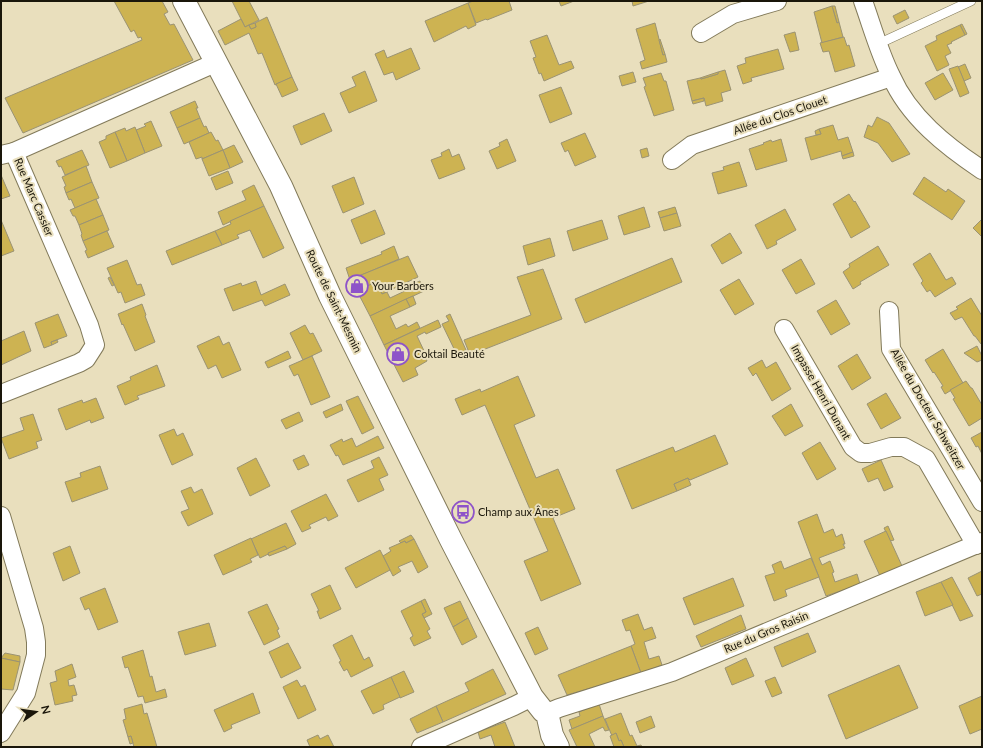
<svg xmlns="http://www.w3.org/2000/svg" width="983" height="748" viewBox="0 0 983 748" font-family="Lato,sans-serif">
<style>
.building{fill:#cdb352;stroke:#9b9373}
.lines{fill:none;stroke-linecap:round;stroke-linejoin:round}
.service-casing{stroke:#827a5a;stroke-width:10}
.minor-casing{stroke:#827a5a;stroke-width:20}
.secondary-casing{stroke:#827a5a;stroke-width:24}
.service{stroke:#fff;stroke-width:9}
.minor{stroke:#fff;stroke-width:18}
.secondary{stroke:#fff;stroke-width:22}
.labels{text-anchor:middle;stroke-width:4;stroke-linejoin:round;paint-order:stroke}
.street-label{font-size:11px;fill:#1a160a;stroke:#e9dfbd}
.poi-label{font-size:11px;fill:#1a160a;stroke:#e9dfbd;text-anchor:start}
</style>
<rect width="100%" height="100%" fill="#e9dfbd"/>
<g class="building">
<path d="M114,1H162L168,12L164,14L170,25L174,24L193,60L23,133L5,98L142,40L141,37L138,38L134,30L131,32Z"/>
<path d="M232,1H249L259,20L245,27Z"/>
<path d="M473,1H509L512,10L487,20L486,19L476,23L468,3Z"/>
<path d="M559,1H574L561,6Z"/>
<path d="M632,1H649L633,6Z"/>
<path d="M468,3L476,25L468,29L466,26L434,42L425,21Z"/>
<path d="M832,6H835L839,22L837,23Z"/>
<path d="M832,6L837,23L839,22L843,37L822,43L814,12Z"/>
<path d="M905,10L909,18L897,24L893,16Z"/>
<path d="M267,17L292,77L275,85L262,53L258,54L249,33L225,45L218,31L241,19L245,27L249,25L251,29L256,27L255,23Z"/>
<path d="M255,23L256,27L251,29L249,25Z"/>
<path d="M655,23L663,55L665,54L667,62L642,69L640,62L645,60L636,29Z"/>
<path d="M962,24L967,34L965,35L960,25Z"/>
<path d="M960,25L965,35L951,42L952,43L947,45L951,53L945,56L949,65L937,71L925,46L937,40L936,36Z"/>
<path d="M795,32L799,50L790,52L784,35Z"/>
<path d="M547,35L559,65L571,61L574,68L544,81L541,73L539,74L533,58L536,57L530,41Z"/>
<path d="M844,37L847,46L849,45L855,66L835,72L829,51L823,52L820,43Z"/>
<path d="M660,39L665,54L663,55L659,40Z"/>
<path d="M411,48L420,69L396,80L393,72L384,75L375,54L384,50L387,58Z"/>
<path d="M778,49L784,69L751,78L752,81L743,84L737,66L746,63L745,58Z"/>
<path d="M965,64L971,78L964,81L958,67Z"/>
<path d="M958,66L969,93L960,97L949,69Z"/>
<path d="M725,70L731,90L721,93L723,101L706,106L704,98L692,101L687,81L700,78L701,79L718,74V72Z"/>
<path d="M365,71L377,101L349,113L340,93L356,86L352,77Z"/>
<path d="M633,72L636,82L622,86L619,76Z"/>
<path d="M718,72V74L701,79L700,78Z"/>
<path d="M661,73L664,81H666L674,110L654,116L644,87L646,86L643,78Z"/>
<path d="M943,73L953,90L935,100L925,83Z"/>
<path d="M292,77L298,90L282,97L276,84Z"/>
<path d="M561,87L572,114L550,123L539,95Z"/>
<path d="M704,98V101L693,104L692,101Z"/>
<path d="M195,101L198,108H196L200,118L177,128L170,112Z"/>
<path d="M324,113L332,131L301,145L293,126Z"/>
<path d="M877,117L889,123L910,154L892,162L878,143L864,137L868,125L872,127Z"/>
<path d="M200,118L204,127L206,126L209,133L184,144L177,128Z"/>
<path d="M151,121L162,146L145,153L136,130L146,126L144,124Z"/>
<path d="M833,125L838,140L848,137L853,152L842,156L841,151L811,160L805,138L821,134L819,129Z"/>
<path d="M135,127L145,153L127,161L115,132L125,128L126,131Z"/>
<path d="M819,129L821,134L816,135L815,131Z"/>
<path d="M115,132L127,161L110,168L99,142L106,139V136Z"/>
<path d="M211,132L216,141L218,140L223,150L202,159V157L196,159L189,142Z"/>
<path d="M585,133L596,157L575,166L568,150L565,152L561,143Z"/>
<path d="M507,139L516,161L497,169L489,151L500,146L499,143Z"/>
<path d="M781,139L787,161L756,170L749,149L764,144L763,143L771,140L772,142Z"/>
<path d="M234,145L243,162L230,168L223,150Z"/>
<path d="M647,148L649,156L642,158L640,150Z"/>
<path d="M449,149L452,157L459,154L465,169L439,179L431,160L442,156L441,153Z"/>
<path d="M82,150L89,165L65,175L61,166L59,167L56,161Z"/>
<path d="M223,150L230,168L209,176L202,159Z"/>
<path d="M853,152L854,156L843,159L842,156Z"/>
<path d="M739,162L747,186L718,194L712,173L724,170L723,167Z"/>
<path d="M86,166L92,182L66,193L64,187L66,186L62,177Z"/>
<path d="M228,171L233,183L216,190L211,178Z"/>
<path d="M1,175L10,196L1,199Z"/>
<path d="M354,177L364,204L343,213L332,186Z"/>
<path d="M924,177L946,192L948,189L965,201L952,220L913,194Z"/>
<path d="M92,182L99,198L75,208L71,199L69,200L66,193Z"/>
<path d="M254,185L264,206L223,225L218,212L246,200L242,191Z"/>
<path d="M849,194L854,202L855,201L870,227L851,238L833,204Z"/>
<path d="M96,199L103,215L79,225L75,216H73L70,210Z"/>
<path d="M264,206L284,248L263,258L250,230L237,235L239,238L222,245L215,231L231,224L230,221Z"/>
<path d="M644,207L650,227L624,235L618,216Z"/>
<path d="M675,207L677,213L660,218L658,212Z"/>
<path d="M785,209L796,230L776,241L777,244L767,249L755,225Z"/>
<path d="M375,210L385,234L361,244L351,220Z"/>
<path d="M677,213L681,226L664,231L660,218Z"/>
<path d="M103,215L109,230L83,241L81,235L82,234L79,225Z"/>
<path d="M982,219V237L973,228Z"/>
<path d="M1,220L14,251L1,256Z"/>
<path d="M602,220L608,239L573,251L567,231Z"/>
<path d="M107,231L114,247L88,258L85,251L87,250L83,241Z"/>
<path d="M215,231L222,245L172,265L166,251Z"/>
<path d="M730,233L742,253L722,264L711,245Z"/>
<path d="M550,238L555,256L528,265L523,246Z"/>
<path d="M394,246L399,259L350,280L346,268L382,254L381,252Z"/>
<path d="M878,246L889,265L860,282L861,284L853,289L843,272L850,267L849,264Z"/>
<path d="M930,253L946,280L952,277L956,284L935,297L930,290L927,292L921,283L923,281L913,264Z"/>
<path d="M408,256L418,277L382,294L376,282L357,291L351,279Z"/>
<path d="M672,258L682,282L585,323L575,299Z"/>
<path d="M801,259L815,284L796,294L782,270Z"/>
<path d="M127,260L137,285L141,284L145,295L125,303L121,292L118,293L107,268Z"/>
<path d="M543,269L562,319L470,355L464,340L531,315L517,277Z"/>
<path d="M110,277L114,285L112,286L108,278Z"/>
<path d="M739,279L754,304L735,315L720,290Z"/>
<path d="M256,281L261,295L285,284L290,295L265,306L262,300L233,311L224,289L241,283L242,286Z"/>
<path d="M420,281L424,291L370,316L357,291L376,282L382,294L387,292L390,298L407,290L406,287Z"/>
<path d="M413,296L416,304L410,307L406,299Z"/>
<path d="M971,298L982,316V344H981L975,336H974L962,317L955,320L950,313L958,309L956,307Z"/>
<path d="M406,299L410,307L390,316L396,329L406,324L408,327L417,322L420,328L384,345L370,316Z"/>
<path d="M836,300L850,324L831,335L817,311Z"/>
<path d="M142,304L146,315L145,316L155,342L135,351L123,324L122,325L118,314Z"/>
<path d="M58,314L67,336L51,342L52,345L44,348L35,323Z"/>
<path d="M450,314L466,350L457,355L442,324L449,321L446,316Z"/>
<path d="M438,320L441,327L426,334L425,332L417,336L426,355L425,356L427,361L415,368L418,375L403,382L384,345Z"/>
<path d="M305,325L310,334L313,333L322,351L303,360L290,333Z"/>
<path d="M24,331L31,351L1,365V341Z"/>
<path d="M219,336L223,345L229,342L241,370L222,378L216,365L208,369L197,346Z"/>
<path d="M57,340L58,342L52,345L51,342Z"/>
<path d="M977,346L982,356V360L977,362L964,353Z"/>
<path d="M943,349L963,383L945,394L941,387L943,386L934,372L933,373L925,360Z"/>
<path d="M288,351L291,358L268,368L265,362Z"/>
<path d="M467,351L469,357L465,359L462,354Z"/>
<path d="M857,354L871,378L852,390L838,366Z"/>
<path d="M312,356L330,397L311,405L298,374L294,376L289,366Z"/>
<path d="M762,360L766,368L776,362L791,389L772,401L756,373L753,376L748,368Z"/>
<path d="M157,365L165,386L137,396L139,399L125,405L117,386L131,380L130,377Z"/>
<path d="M518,376L535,416L514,425L536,478L558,469L575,509L553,518L581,584L541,601L524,561L548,551L485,405L462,415L455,399L480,389L481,392Z"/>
<path d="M966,381L971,388H972L982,405V418L969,426L953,399L955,398L950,390Z"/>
<path d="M886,393L901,418L881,429L867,404Z"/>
<path d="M358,396L374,428L362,434L346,401Z"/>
<path d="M96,398L104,418L91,423L90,420L66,430L58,409L82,400L83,403Z"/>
<path d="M341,404L343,410L326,418L323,412Z"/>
<path d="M791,404L803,426L785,436L772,416Z"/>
<path d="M299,412L303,421L286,429L281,420Z"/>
<path d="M33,414L42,440L36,442L38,448L9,459L1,438L24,430L20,418Z"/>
<path d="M174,429L177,436L183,433L193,455L172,465L159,435Z"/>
<path d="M982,432V454L978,446L976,447L971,438Z"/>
<path d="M715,435L728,464L690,480L688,478L674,484L677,491L632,509L616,470L673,447L675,452Z"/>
<path d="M378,436L384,448L343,465L338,455L336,456L330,445L342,439L343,442L352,438L356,447Z"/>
<path d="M820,442L836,469L817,480L802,453Z"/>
<path d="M304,455L309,465L298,470L293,460Z"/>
<path d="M379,457L388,475L379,479L384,490L358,502L347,480L374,468L371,461Z"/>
<path d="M256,458L270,486L250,496L237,468Z"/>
<path d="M881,460L893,487L884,491L878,478L868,482L862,469Z"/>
<path d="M100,466L108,489L72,502L65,482L81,477L80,473Z"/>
<path d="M688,478L691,485L677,491L674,484Z"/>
<path d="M191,487L194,493L202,489L213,514L188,526L181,512L189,509L181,491Z"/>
<path d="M326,494L338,516L328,521L326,517L309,525L311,528L302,532L291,511Z"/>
<path d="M817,514L824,533L833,529L836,537L842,534L845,544H843L845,548L819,558L822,565L830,561L834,572L832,573L835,582L857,574L860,584L826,596L798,522Z"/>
<path d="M286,523L296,544L287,549L285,546L260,558L251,539Z"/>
<path d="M888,526L894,540L890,541L884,528Z"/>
<path d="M886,531L902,566L880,576L864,541Z"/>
<path d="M411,535L414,539L406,543L405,541L401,543L399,541Z"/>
<path d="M251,538L258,555L250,559L252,562L223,575L214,555Z"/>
<path d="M414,539L428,567L418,573L412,561L398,567L401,571L393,576L383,556L391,551L389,548L405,541L406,543Z"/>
<path d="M70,546L80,573L63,581L53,553Z"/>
<path d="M285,546L287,549L269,556L268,553Z"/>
<path d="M380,550L390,570L356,588L345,568Z"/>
<path d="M811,558L819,577L785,590L787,596L774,601L765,576L775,573L772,565L781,561L784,569Z"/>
<path d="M982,571V594L977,596L968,578Z"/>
<path d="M952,577L973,616L960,621L941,582Z"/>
<path d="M733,578L744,606L694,625L683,598Z"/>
<path d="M941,582L953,605L925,616L916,592Z"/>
<path d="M330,585L341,609L320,619L317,611H319L311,594Z"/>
<path d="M105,588L118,622L98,630L89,608L85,610L80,598Z"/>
<path d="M425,599L432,614L424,618L422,614L426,612L421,601Z"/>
<path d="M421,601L426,612L422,614L430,629L427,631L431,638L414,646L410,638L413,636L401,611Z"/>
<path d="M460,601L468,618L453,627L444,608Z"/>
<path d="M267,604L279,629L277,630L280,637L264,645L248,612Z"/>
<path d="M638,614L644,630L652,627L656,638L644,642L649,659L659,656L662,665L641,673L631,646L635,644L630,630L626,631L622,620Z"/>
<path d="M741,615L746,629L701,647L696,636Z"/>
<path d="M468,618L477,637L462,645L453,627Z"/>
<path d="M209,623L216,646L185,655L178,632Z"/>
<path d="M538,627L548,649L535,655L525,633Z"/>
<path d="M808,633L816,652L782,667L774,647Z"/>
<path d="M352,635L364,660L369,657L373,666L351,677L347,669L344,671L339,662L341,661L333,645Z"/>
<path d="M288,643L301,668L281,678L269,652Z"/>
<path d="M631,646L641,673L567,695L558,675Z"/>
<path d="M143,650L150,677L152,676L156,692L165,689L167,697L145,703L143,696L138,697L128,667L125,668L122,657Z"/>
<path d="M5,653L20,656V662L1,658Z"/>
<path d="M1,658L20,662L13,690L1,689Z"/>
<path d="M746,658L754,676L732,685L725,668Z"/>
<path d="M72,664L76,677L68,680L69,686L74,685L77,695L72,696L73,701L55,705L50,683L57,681L55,671Z"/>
<path d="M899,665L918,708L846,739L828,695Z"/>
<path d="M493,669L506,694L443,722L436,706L469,691L465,683Z"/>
<path d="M404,671L414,692L400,698L391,677Z"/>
<path d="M391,677L400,697L383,705L384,709L373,714L361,691Z"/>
<path d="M775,677L782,693L772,697L765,681Z"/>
<path d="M297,680L301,687L305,685L316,710L298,719L283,687Z"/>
<path d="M253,693L260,713L231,725L232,728L224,732L214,710Z"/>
<path d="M982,696V729L970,734L959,706Z"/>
<path d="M142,704L144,714L147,713L157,747H134L131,736L128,737L123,720L126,719L124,709Z"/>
<path d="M599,704L603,716L572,729L569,720L580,716L579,712Z"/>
<path d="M436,706L443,722L417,733L410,719Z"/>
<path d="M621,713L630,736L632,735L637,746L641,745L642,747H624L621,740L619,741L616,733L612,736L605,719Z"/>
<path d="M603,716L609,730L605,731L603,727L589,734L595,747H577L569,730Z"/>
<path d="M651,716L655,727L640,733L636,722Z"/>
<path d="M505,722L515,747H495L491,735L480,739L478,732Z"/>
<path d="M616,733L619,741L621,740L624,747H614L610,736Z"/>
<path d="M318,735L320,739L328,735L334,747H310L307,740Z"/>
<path d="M131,736L133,743L130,744L128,737Z"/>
</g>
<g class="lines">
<g class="service-casing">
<path id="service" d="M878,44L971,1"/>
</g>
<g class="minor-casing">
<g id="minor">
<path d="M863,1C872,26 879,52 891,76C909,117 946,146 982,170"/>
<path d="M701,33L733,14L777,1"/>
<path d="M1,155L14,152L215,63"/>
<path d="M672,160L692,145L891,77"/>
<path d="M889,311L891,349L982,502"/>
<path d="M784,329L853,447L861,453H870L891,447H904L926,459L976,545"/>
<path d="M1,394L79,363L86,359L95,345L89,325L14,152"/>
<path d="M1,516L34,628L36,642V655L26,693L1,733"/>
<path d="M547,713L559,708L672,672L982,542"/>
<path d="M421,747L514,706L532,697"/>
</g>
</g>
<g class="secondary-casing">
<path id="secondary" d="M184,1L281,186L330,296L451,540L532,697L543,711L547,713L552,735L558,747"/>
</g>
<use href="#service" class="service"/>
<use href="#minor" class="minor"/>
<use href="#secondary" class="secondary"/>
</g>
<defs>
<g id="shop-ring" transform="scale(1.15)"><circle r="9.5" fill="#e9dfbd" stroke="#8e53c9" stroke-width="1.5"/><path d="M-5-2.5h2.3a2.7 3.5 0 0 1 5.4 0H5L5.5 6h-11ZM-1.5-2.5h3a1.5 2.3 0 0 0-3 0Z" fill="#8e53c9"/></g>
<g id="bus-ring" transform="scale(1.15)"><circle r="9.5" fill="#e9dfbd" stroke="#8e53c9" stroke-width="1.5"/><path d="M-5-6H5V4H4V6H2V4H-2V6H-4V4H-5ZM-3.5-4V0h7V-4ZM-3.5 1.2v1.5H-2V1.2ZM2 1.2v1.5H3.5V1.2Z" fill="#8e53c9"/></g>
</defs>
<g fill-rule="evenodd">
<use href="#shop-ring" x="357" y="286"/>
<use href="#shop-ring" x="398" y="354"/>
<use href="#bus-ring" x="463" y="512"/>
</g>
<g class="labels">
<g class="street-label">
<text transform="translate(780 115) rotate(-19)" y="4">Allée du Clos Clouet</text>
<text transform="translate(34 197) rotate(67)" y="4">Rue Marc Cassier</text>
<text transform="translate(334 301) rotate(64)" y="4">Route de Saint-Mesmin</text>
<text transform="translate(821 392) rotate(60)" y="4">Impasse Henri Dunant</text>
<text transform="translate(928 409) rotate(60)" y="4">Allée du Docteur Schweitzer</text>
<text transform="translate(766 632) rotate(-23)" y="4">Rue du Gros Raisin</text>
</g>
<g class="poi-label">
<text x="372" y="290">Your Barbers</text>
<text x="414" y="358">Coktail Beauté</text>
<text x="478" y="516">Champ aux Ânes</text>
</g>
</g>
<rect width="983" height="748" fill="none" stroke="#1a160a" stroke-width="4"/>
<g transform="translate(36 712) rotate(77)" stroke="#e9dfbd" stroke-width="3" paint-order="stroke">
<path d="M0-3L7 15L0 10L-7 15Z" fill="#1a160a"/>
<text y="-6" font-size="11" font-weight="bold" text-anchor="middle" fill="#1a160a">N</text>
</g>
</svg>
